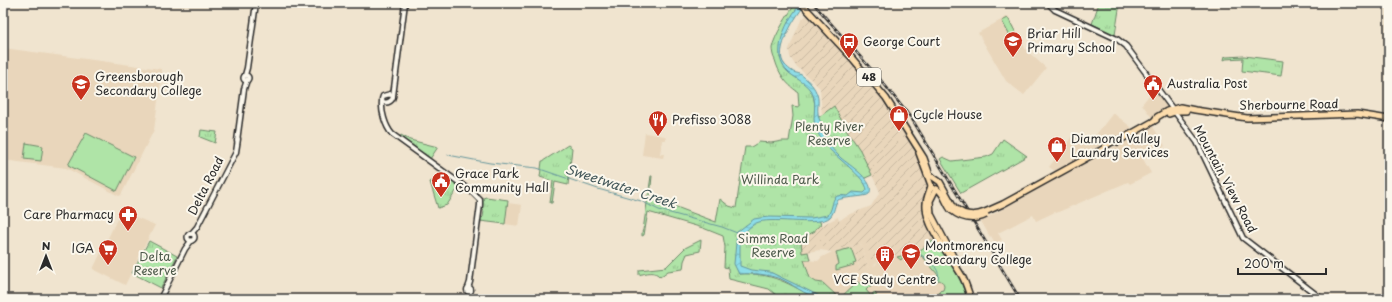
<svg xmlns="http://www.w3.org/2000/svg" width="1392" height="302" viewBox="0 0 1392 302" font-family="'Playpen Sans',sans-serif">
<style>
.built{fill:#e9d6bb}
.industrial{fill:url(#industrial-furrows)}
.grass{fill:#afe4a7;stroke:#6d8869}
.park{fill:url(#park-tufts);stroke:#6d8869}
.water{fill:url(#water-waves);stroke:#66969c}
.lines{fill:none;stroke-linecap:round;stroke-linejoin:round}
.stream{stroke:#66969c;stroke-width:1}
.minor-casing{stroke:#2b2b2b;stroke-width:7}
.major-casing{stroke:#2b2b2b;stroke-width:8}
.minor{stroke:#fbf7ec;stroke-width:4}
.major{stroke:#fcdcac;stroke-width:5}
.rail-casing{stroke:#2b2b2b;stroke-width:2.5}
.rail{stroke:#fbf7ec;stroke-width:1;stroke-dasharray:3;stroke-linecap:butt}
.major-bridge-casing{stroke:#2b2b2b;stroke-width:8;stroke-linecap:butt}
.major-bridge{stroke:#fcdcac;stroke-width:5}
.labels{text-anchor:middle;stroke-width:4;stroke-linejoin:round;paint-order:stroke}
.shield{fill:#fbf7ec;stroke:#696865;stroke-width:1}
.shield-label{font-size:11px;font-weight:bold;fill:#2b2b2b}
.poi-label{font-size:12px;fill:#2b2b2b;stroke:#fbf7ec;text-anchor:start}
.street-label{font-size:12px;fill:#2b2b2b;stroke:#fbf7ec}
.park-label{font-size:12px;fill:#4c594a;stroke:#fbf7ec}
.water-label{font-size:13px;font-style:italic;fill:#44585a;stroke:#fbf7ec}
</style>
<defs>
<pattern id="industrial-furrows" width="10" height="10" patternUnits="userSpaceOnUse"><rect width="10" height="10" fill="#e9d6bb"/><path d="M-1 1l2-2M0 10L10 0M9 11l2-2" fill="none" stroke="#c8b8a1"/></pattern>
<pattern id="park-tufts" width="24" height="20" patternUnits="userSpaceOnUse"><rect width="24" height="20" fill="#afe4a7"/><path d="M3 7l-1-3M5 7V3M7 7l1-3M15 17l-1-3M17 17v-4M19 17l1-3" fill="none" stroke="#97c490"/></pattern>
<pattern id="water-waves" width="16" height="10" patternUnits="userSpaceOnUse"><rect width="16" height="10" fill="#8ddde8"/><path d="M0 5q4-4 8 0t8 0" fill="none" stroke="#7abec7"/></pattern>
</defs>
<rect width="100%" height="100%" fill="#f0e4cf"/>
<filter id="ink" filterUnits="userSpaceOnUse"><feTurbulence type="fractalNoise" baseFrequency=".025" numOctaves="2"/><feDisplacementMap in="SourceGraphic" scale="8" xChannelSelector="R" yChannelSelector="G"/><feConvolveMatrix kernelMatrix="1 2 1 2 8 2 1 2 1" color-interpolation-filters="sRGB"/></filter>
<g filter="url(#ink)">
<g class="built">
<path d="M1008,16L1026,50L1046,68L1024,95L1006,81L978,33Z"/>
<path d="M3,48L161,69L162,72L154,130L121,195L119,196L66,168L3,160Z"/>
<path d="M1155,88L1168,107L1166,110L1152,118L1142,104Z"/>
<path d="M1113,113L1131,127V130L1058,171H1055L1049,167L1073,135L1088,145Z"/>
<path d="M1152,125L1165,146L1143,159L1151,173L1130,184L1128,182L1056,213L1055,212L1036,221L1033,215L998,233L1002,240L995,243L991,236L990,237L981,221Z"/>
<path d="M645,133L665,136L666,140H662L660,154H664L663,158L642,155Z"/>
<path d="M508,203L522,205L519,226L505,224Z"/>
<path d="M121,211L155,225L125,285L93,269Z"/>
<path d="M866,241L874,266L892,250L893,249L895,256L933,244L937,246L961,282L966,299H842L837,296L823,283L816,282L811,278L804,260L818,261L822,257L832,252L853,245L860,270L858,271L869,270L860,243Z"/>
</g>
<path class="industrial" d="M808,14L861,71L888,106L914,147L919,157L929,187L925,201L937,241H931L927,246L895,256L893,250H892L873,266L866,242L860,243L869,270L863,276L858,271L860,269L853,245L832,252L820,250L802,253L801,239L815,231L814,229L838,217L839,221L846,216L871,206L880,192L860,150L846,129L834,106L822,115L820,88L795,65L790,57L789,49L793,39L801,20Z"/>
<g class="grass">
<path d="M1008,18L1017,35L1011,38L1002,21Z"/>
<path d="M86,133L134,157L117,191L68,165Z"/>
<path d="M26,143L43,146L41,161L24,159Z"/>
<path d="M931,241L938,242L961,282L965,293L966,299H941L939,291L943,290C945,285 944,282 939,280L935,282L933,278L938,275L924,258L916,253L914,255L912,254L909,259L907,257L906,258L903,257L901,260L897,257L905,255L927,247Z"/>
<path d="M851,248L856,262L853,263L854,265L836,270V266L839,264L836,252Z"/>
<path d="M865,279L870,284L871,287H869L866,290L871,296L874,292L877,295L872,297L873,299L840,298L857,282L863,285Z"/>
</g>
<g class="park">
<path d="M796,3L799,6L786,28L780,54V58L790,73L802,81L808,86L813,95L815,105V120L834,106L846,129L860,150L872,175L863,179L868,186L867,193L836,199L831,214L819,219L821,225L815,229V231L801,239L802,253L808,252L810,260H804L810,278L816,282L823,283L837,296L840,298L839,299H821L773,275L737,269L739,274C772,272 789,284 817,299H781L769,289L729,279L728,268L724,267L725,247L723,236L703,228L648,212L644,235L642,236V232L643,230L651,176H652L650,197L716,222L720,199L729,206L736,208L745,147H751L759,142L771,143L782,141H789L793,116L792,106L799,107L798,92C786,84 779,74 775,60C773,57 772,51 772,48C774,36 789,13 796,3Z"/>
<path d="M1099,3H1120L1115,35L1092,24Z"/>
<path d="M1225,56L1226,57L1244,56L1283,61L1281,76L1242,71L1243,58L1226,59L1224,60Z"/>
<path d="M201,130L217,132L215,143L200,137Z"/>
<path d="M401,135L410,140L438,147L430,159L400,138Z"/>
<path d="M1003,139L1027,156L961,193L940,159L943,157L952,161L986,157L993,154Z"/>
<path d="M568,145L572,148L568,185L555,182L552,203H550L553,181L540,177L542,161H543Z"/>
<path d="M445,175L460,185L447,205L438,208L430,182Z"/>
<path d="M486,197L508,200L505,224L480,221V216L482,218L483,217L484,211L481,208L483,198Z"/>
<path d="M701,240L700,251L687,254L684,261L683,269L668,271L660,277C655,270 646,273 639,275V270L666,267L685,248Z"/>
<path d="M149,241L177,256L161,288L132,273Z"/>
</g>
<path class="water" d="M802,3H807C797,13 772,52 785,65C787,67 790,70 792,71C794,73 798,73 800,74C806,78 814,86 816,92C820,100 817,106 818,113C818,117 820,121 822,125C824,129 823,135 826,139C829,146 836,153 841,158C848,164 877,182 869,194C867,197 844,197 838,200C834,205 835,212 830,217C820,227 776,217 759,222C752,224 745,232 740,237V266L751,270L770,272L826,299C810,299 797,287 783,280C768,274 754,273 739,274L734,264L737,232L754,219L760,218L769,217L811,218L828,215C836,204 828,193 848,196L853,192L864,193L867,190C866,177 834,157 825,144C820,138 814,127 814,119C814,111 816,103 813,95C808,84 798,80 789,73C768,56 787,17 802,3Z"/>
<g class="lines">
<g class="stream">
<path d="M448,155L490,163L537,168L598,189L641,201L659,210L722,227L737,233"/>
<path d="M915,251C924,257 942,267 938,279"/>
</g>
<g class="minor-casing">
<g id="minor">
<path d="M1048,3L1055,10L1117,39L1126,46L1197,142L1243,238L1322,299"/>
<path d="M245,75L247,68L256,3"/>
<circle cx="246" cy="78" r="2.5"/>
<path d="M390,94L393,96C393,100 388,104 383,102L382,99L383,96Z"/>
<path d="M393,96L405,3"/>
<path d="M382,101C381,111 385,126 392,134L472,192L480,200V205L470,282L468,288"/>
<path d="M237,141L244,89L247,80"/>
<circle cx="191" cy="237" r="3.5"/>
<path d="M191,234L197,227L236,152L238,139"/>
<circle cx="469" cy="290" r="2"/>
<path d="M160,299L185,249L191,241"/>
</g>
</g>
<g class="major-casing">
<g id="major">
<path d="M801,3L852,58L886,98L924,158L930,175L940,182L954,207"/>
<path d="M1169,114L1178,111H1186"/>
<path d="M1154,121L1157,117L1167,111L1180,107L1195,110L1247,118L1357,114L1389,119"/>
<path d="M1118,142L1120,140L1154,121L1156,120"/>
<path d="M919,153L932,188"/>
<path d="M931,186C929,193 925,200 926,207C926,228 952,258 962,276C966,283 968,291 971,299"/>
<path d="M936,189L930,201L931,214L954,258L957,265"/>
<path d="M937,189C945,194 945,203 951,210"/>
<path d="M985,212L1003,204L1103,149C1107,144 1114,140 1120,140"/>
</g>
</g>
<use href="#minor" class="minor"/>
<use href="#major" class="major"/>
<g class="rail-casing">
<path id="rail" d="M813,3L880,79L912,119L1020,299"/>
</g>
<use href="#rail" class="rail"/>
<g class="major-bridge-casing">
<g id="major-bridge">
<path d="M954,207C963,215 973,217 985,212"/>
<path d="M951,210C962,219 974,221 986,215"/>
</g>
</g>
<use href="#major-bridge" class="major-bridge"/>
</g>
</g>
<defs>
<g id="school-pin" transform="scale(1)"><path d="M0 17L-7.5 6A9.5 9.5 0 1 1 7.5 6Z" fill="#c8321e" stroke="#fbf7ec"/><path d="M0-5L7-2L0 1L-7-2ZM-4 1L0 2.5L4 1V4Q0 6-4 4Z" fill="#fff"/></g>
<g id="bus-pin" transform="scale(1)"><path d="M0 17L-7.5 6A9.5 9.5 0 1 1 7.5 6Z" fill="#c8321e" stroke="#fbf7ec"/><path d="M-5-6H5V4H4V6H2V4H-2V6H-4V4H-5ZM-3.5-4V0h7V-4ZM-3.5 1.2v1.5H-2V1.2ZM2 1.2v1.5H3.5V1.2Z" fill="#fff"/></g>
<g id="civic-pin" transform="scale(1)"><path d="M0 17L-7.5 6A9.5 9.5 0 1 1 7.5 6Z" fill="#c8321e" stroke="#fbf7ec"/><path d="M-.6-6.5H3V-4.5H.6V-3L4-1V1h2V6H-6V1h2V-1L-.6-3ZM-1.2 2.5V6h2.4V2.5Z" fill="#fff"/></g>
<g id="shop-pin" transform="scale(1)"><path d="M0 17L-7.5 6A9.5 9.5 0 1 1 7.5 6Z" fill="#c8321e" stroke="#fbf7ec"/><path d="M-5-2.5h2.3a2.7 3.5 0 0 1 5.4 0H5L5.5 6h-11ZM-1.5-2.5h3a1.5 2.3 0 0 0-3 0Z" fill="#fff"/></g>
<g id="restaurant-pin" transform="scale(1)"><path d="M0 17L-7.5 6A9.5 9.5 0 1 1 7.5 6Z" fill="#c8321e" stroke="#fbf7ec"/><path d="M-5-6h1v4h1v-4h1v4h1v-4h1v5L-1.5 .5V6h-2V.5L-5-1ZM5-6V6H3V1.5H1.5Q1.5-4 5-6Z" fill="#fff"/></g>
<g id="pharmacy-pin" transform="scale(1)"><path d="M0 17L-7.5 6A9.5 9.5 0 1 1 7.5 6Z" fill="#c8321e" stroke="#fbf7ec"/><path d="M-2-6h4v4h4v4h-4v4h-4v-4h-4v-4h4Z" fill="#fff"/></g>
<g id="supermarket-pin" transform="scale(1)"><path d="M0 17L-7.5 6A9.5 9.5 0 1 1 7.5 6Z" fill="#c8321e" stroke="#fbf7ec"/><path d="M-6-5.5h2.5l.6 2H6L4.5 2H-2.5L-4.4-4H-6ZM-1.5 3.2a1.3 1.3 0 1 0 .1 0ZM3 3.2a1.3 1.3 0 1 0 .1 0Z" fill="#fff"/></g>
<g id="building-pin" transform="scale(1)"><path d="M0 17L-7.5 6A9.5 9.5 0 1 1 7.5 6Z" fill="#c8321e" stroke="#fbf7ec"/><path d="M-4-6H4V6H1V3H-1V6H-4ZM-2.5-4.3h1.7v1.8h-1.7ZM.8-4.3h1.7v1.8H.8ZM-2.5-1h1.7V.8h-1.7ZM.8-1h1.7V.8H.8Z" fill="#fff"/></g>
</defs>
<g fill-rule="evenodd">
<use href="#school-pin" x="1013" y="41"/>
<use href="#bus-pin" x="849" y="42"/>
<use href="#school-pin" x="81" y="84"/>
<use href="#civic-pin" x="1153" y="84"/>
<use href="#shop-pin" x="899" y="115"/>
<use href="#restaurant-pin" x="658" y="120"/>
<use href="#shop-pin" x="1057" y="146"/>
<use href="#civic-pin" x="441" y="181"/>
<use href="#pharmacy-pin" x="128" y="215"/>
<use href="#supermarket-pin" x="108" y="249"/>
<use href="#school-pin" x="911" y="253"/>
<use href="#building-pin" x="885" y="255"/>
</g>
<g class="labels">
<rect class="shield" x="857" y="68" width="24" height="18" rx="3"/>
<g class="shield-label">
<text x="869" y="81">48</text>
</g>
<g class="poi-label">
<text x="1027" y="38">Briar Hill<tspan x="1027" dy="14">Primary School</tspan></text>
<text x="863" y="46">George Court</text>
<text x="95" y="81">Greensborough<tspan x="95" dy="14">Secondary College</tspan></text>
<text x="1167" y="88">Australia Post</text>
<text x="913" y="119">Cycle House</text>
<text x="672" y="124">Prefisso 3088</text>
<text x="1071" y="143">Diamond Valley<tspan x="1071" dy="14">Laundry Services</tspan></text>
<text x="455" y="178">Grace Park<tspan x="455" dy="14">Community Hall</tspan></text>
<text x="114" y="219" text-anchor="end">Care Pharmacy</text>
<text x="925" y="250">Montmorency<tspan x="925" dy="14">Secondary College</tspan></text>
<text x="94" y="253" text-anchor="end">IGA</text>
<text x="885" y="284" text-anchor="middle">VCE Study Centre</text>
</g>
<g class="street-label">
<text transform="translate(1289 105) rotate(-1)" y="4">Sherbourne Road</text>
<text transform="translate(1225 179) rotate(62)" y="4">Mountain View Road</text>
<text transform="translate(206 186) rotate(-63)" y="4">Delta Road</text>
</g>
<g class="park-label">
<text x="829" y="131">Plenty River<tspan x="829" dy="14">Reserve</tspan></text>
<text x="780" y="184">Willinda Park</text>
<text x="773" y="243">Simms Road<tspan x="773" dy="14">Reserve</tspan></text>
<text x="155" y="261">Delta<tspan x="155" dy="14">Reserve</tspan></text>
</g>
<g class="water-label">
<text transform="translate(621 186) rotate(18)" y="5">Sweetwater Creek</text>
</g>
</g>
<rect width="1392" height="302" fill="none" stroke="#fbf7ec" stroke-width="16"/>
<rect x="8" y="8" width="1376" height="286" fill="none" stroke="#2b2b2b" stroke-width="1.5" filter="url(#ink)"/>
<g transform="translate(46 256)" stroke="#fbf7ec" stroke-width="3" paint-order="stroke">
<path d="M0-3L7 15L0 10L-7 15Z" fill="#2b2b2b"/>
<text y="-6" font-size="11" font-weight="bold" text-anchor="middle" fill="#2b2b2b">N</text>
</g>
<path d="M1238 268v6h88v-6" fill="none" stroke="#2b2b2b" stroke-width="2"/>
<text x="1244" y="268" font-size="12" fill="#2b2b2b" stroke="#fbf7ec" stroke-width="3" paint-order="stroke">200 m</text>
</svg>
